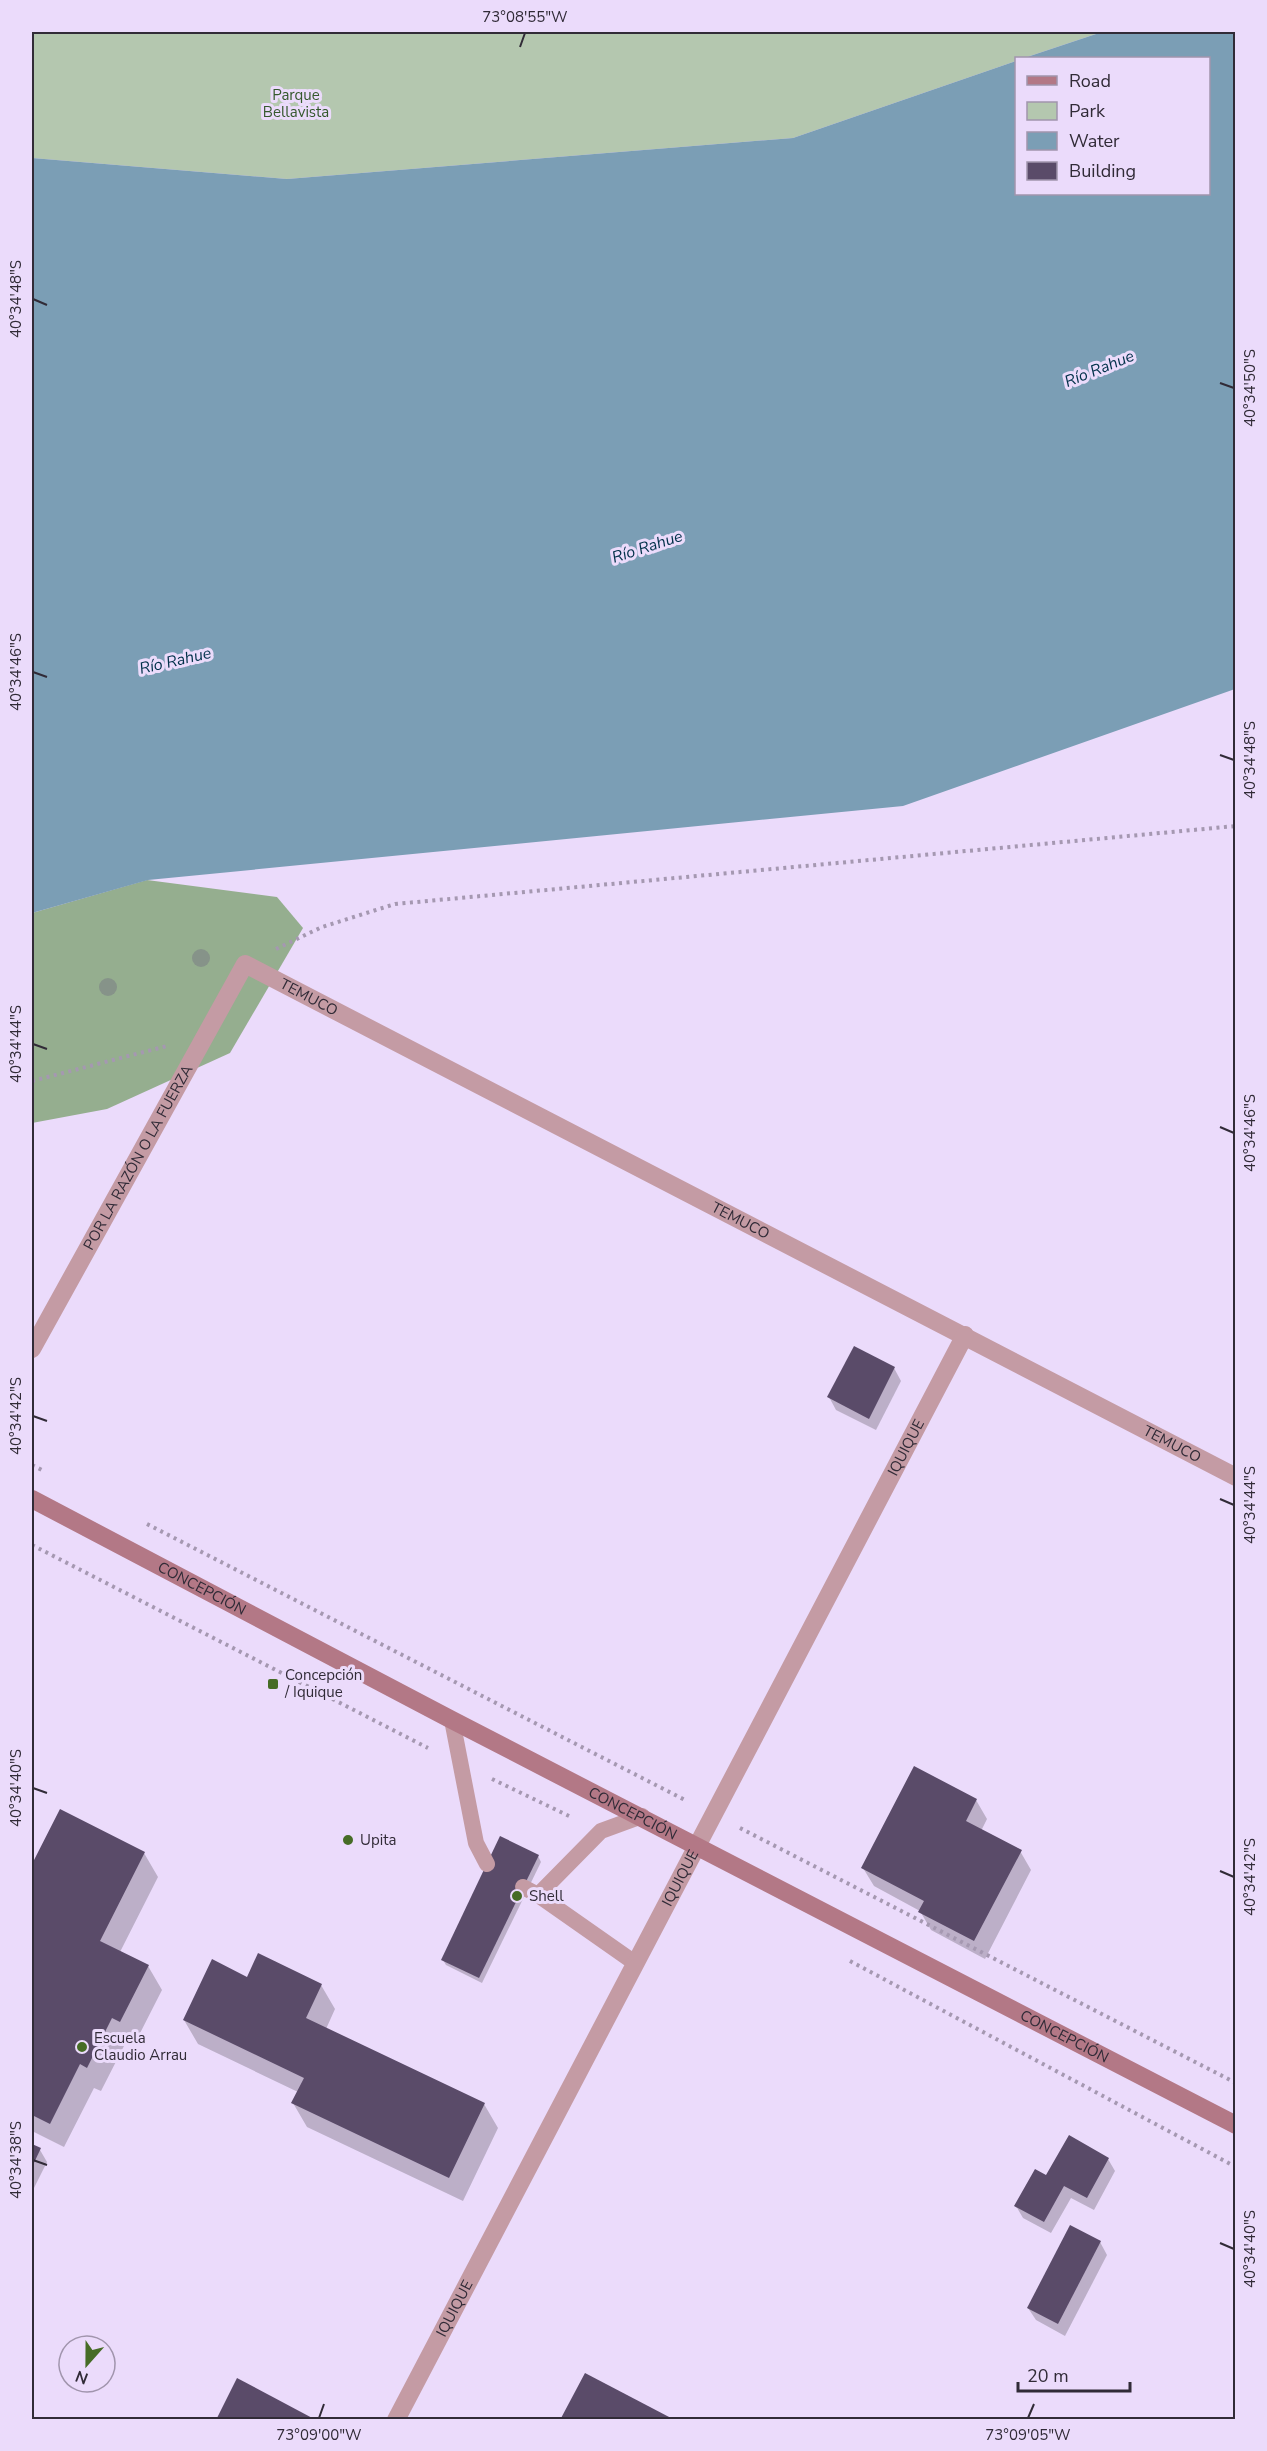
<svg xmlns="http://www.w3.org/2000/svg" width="1267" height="2451" viewBox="0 0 1267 2451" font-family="'Nunito Sans',sans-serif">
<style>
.green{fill:#b4c7af}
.forest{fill:#95ae8f}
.water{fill:#7b9eb5}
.shadow{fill:#0003}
.building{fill:#5a4b69}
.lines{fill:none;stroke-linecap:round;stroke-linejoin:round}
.path{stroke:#a598b1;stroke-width:4;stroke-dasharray:3 4.5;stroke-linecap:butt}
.lane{stroke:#c49ba4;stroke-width:16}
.street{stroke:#c49ba4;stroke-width:18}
.secondary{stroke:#b37886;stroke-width:18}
.tree{fill:#869389}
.ticks{fill:none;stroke:#312b37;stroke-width:2}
.poi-dot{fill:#466c26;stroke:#ebdbfb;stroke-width:2}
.labels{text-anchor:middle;stroke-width:6;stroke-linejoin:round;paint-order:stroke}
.park-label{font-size:15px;fill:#34582c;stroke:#ebdbfb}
.street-label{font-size:15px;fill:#312b37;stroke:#ebdbfb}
.poi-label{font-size:15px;fill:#312b37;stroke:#ebdbfb;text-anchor:start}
.water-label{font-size:16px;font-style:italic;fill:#003049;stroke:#ebdbfb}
.neatline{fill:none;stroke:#312b37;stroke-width:2}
.ticks-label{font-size:15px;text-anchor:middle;fill:#312b37}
</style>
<rect width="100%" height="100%" fill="#ebdbfb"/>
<path class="green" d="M32,32H1102L1024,58H1016V61L793,138L287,179L32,158Z"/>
<path class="forest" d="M147,880L277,897L303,928L230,1053L107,1109L32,1123V913Z"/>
<path class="water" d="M1102,32H1235V689L903,806L148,880L32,913V158L287,179L793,138L1016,61V194H1208V58H1024Z"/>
<g class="shadow">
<path d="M894,1368L901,1381L876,1430L836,1410L829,1397Z"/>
<path d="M976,1800L987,1819L981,1831L1020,1851L1031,1870L985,1959L931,1930L920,1911L874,1886L863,1868Z"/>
<path d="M60,1811L144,1853L158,1877L120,1952L148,1966L162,1990L134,2045L126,2042L101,2091L94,2088L64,2147L32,2131V1868Z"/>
<path d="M538,1856L541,1862L482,1983L446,1965L443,1960Z"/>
<path d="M248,1979L321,1985L335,2009L326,2029L484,2104L498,2128L463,2201L307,2127L293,2103L298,2092L198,2044L184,2020Z"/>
<path d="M32,2145L40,2150L47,2162L32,2192Z"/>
<path d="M1108,2159L1115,2171L1094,2210L1071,2198L1051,2233L1023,2218L1016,2206L1047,2177Z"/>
<path d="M1100,2242L1107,2255L1065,2336L1036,2320L1028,2308Z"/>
</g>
<g class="building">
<path d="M854,1346L895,1367L869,1419L827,1397Z"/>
<path d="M914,1766L977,1799L966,1821L1022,1850L974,1941L918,1912L924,1901L861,1868Z"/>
<path d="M60,1809L145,1852L100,1941L149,1965L120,2022L112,2018L87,2068L80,2064L50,2124L32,2115V1864Z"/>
<path d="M500,1836L539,1855L479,1978L441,1960Z"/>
<path d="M258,1953L322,1984L306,2018L485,2103L449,2178L291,2103L304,2078L183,2020L212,1959L247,1977Z"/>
<path d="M1069,2135L1109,2158L1087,2198L1064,2186L1044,2222L1014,2206L1035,2169L1046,2175Z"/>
<path d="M32,2144L41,2148L32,2167Z"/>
<path d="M1070,2225L1101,2241L1058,2324L1027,2308Z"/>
<path d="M585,2373L671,2418L669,2420H560Z"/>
<path d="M237,2378L316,2420H216Z"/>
</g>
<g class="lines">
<g class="path">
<path d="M276,949L322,927L395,904L1236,826"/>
<path d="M32,1081L167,1046"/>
<path d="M32,1465L42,1470"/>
<path d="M147,1524L687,1801"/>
<path d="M32,1545L428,1748"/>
<path d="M492,1779L569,1816"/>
<path d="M740,1828L1236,2083"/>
<path d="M850,1961L1236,2167"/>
</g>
<g class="lane">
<path d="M452,1720L476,1843L487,1864"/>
<path d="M523,1887L538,1895L601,1831L642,1816"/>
<path d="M538,1895L635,1963"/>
</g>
<g class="street">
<path id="s1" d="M32,1349L245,964L1236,1477"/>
<path id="s2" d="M396,2420L965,1335"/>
</g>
<path class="secondary" id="s3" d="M32,1499L452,1720L1236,2125"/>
</g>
<g class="tree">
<circle cx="201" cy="958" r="9"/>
<circle cx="108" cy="987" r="9"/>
</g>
<path class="ticks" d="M520,47L525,33M33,299L47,305M1220,383L1234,388M33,672L47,677M1220,755L1234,760M33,1044L47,1049M1220,1127L1234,1133M33,1416L47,1421M1220,1499L1234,1505M33,1788L47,1793M1220,1871L1234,1877M33,2160L47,2165M1220,2243L1234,2249M319,2418L324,2404M1028,2418L1034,2404"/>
<g class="poi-dot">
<rect x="267" y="1678" width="12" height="12" rx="3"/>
<circle cx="348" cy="1840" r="6"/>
<circle cx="517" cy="1896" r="6"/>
<circle cx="82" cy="2047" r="6"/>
</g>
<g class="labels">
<g class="park-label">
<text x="296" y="100">Parque<tspan x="296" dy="17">Bellavista</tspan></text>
</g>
<g class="street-label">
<text dy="5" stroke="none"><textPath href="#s1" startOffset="512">TEMUCO</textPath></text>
<text dy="5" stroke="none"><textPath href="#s1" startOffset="219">POR LA RAZÓN O LA FUERZA</textPath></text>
<text dy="5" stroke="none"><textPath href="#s1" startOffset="998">TEMUCO</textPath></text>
<text dy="5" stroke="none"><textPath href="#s1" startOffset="1484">TEMUCO</textPath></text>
<text dy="5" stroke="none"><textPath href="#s2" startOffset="1098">IQUIQUE</textPath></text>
<text dy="5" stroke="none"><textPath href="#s3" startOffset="192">CONCEPCIÓN</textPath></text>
<text dy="5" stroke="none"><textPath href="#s3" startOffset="678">CONCEPCIÓN</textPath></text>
<text dy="5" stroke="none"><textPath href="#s2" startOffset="612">IQUIQUE</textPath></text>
<text dy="5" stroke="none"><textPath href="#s3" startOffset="1164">CONCEPCIÓN</textPath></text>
<text dy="5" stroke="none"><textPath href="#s2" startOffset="126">IQUIQUE</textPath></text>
</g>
<g class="poi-label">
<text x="285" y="1680">Concepción<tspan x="285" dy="17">/ Iquique</tspan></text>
<text x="360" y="1845">Upita</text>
<text x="529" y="1901">Shell</text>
<text x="94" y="2043">Escuela<tspan x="94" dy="17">Claudio Arrau</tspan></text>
</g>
<g class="water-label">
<text transform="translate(1099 368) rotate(-22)" y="6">Río Rahue</text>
<text transform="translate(647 546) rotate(-18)" y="6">Río Rahue</text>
<text transform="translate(175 660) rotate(-13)" y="6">Río Rahue</text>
</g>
</g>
<rect width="1267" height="2451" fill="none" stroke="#ebdbfb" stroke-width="66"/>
<rect x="1015" y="57" width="195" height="138" fill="#ebdbfb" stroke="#a195ad" stroke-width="1.5"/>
<rect x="1027" y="76" width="30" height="9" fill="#b37886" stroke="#a195ad" stroke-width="1.5"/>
<text x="1069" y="87" font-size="18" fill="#312b37">Road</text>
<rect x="1027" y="102" width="30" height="18" fill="#b4c7af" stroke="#a195ad" stroke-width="1.5"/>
<text x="1069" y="117" font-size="18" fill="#312b37">Park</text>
<rect x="1027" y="132" width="30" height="18" fill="#7b9eb5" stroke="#a195ad" stroke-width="1.5"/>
<text x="1069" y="147" font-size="18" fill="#312b37">Water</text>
<rect x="1027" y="162" width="30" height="18" fill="#5a4b69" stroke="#a195ad" stroke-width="1.5"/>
<text x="1069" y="177" font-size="18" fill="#312b37">Building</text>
<g transform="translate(87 2364) rotate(201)"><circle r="28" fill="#ebdbfb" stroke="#a195ad" stroke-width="1.5"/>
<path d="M0-4.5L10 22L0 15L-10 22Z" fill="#466c26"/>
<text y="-9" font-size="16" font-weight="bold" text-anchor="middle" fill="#312b37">N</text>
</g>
<path d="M1018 2382v9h112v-9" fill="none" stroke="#312b37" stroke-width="3"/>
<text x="1027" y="2382" font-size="18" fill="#312b37" stroke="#ebdbfb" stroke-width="4.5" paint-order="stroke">20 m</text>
<rect x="33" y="33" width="1201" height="2385" class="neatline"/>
<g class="ticks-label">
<text x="525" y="22">73°08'55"W</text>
<text transform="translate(16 299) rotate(-90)" y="5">40°34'48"S</text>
<text transform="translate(1250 388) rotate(-90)" y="5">40°34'50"S</text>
<text transform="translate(16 672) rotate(-90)" y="5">40°34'46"S</text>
<text transform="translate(1250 760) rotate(-90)" y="5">40°34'48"S</text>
<text transform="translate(16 1044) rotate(-90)" y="5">40°34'44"S</text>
<text transform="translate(1250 1133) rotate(-90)" y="5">40°34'46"S</text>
<text transform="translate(16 1416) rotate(-90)" y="5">40°34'42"S</text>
<text transform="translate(1250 1505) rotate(-90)" y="5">40°34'44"S</text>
<text transform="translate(16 1788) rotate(-90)" y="5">40°34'40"S</text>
<text transform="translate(1250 1877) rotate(-90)" y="5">40°34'42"S</text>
<text transform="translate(16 2160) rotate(-90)" y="5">40°34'38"S</text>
<text transform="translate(1250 2249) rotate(-90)" y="5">40°34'40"S</text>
<text x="319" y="2440">73°09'00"W</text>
<text x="1028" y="2440">73°09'05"W</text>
</g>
</svg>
